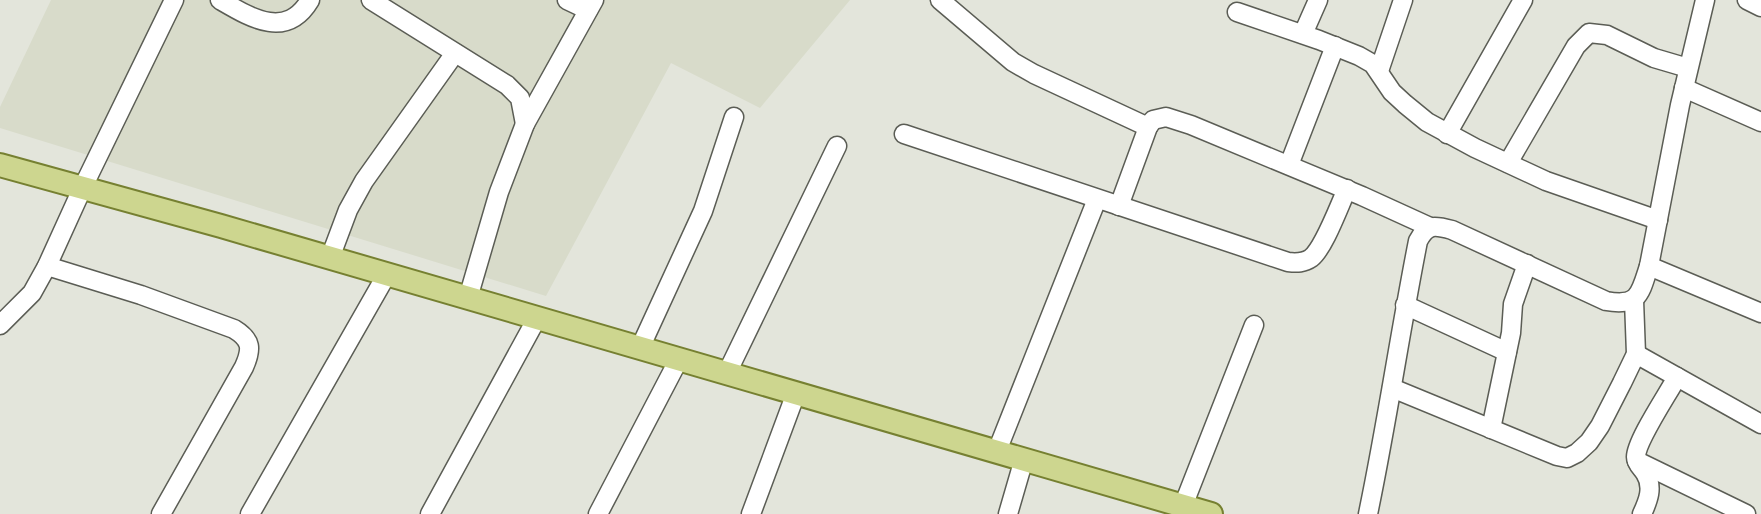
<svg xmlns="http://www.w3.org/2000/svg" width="1761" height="514" viewBox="0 0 1761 514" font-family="Spectral,serif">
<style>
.built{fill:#d8dbca}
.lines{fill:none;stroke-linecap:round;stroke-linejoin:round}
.minor-casing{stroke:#5b5d55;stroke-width:21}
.major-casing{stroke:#768031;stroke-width:26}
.minor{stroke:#fff;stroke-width:18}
.major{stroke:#cdd68f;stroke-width:22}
</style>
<rect width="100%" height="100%" fill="#e3e5db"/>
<path class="built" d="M51,0H850L760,108L671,63L546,296L0,128V107Z"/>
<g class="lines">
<g class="minor-casing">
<g id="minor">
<path d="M220,0C251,18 286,40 310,0"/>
<path d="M371,0L507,85L520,98L525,124"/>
<path d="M567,0L588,10"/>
<path d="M940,0L1013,62L1034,74L1148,127"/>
<path d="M1747,0L1761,7"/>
<path d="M1237,12L1319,40L1359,56L1373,64L1392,92L1405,104L1427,122L1475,148L1546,181L1658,220"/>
<path d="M1303,34L1318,0"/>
<path d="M1379,71L1403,0"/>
<path d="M1684,88L1761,122"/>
<path d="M904,134L1288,262C1297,263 1304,263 1311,258C1324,248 1339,206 1347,189"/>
<path d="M1447,134L1523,0"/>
<path d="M1508,163L1576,46L1589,33L1607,35L1654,58L1688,68"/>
<path d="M1289,165L1335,46"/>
<path d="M1119,206L1148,127L1153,120L1166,117L1191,125L1362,196L1430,227"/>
<path d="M330,258L348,210L364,181L455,53"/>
<path d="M47,266L141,295L234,329C252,340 252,349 244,367L161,514"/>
<path d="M1649,266L1761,313"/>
<path d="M468,298L499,192L525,124L594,0"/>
<path d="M1405,305L1507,352"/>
<path d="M0,325L32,293L47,266L82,189L174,0"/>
<path d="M640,348L703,211L734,117"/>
<path d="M1636,354L1761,424"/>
<path d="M727,373L837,146"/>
<path d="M1392,388L1557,456L1567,458L1577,453L1589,442L1600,426L1622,383L1636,354L1634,300"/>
<path d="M1491,429L1511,333L1513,304L1527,264"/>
<path d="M997,451L1097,199"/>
<path d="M1637,461L1746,514"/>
<path d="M1183,506L1254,325"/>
<path d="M250,514L387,274"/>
<path d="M430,514L537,318"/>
<path d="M598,514L679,359"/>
<path d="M751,514L796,393"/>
<path d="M1008,514L1024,459"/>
<path d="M1368,514C1387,423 1400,332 1418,241C1427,224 1434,225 1452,230L1606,301C1639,307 1640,294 1649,266L1680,105L1705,0"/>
<path d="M1642,514C1648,501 1654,487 1645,473C1642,468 1636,464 1636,457C1636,441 1668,394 1677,377"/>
</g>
</g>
<g class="major-casing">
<path id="major" d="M0,165L221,226L1211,514"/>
</g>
<use href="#minor" class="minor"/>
<use href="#major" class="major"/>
</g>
</svg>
